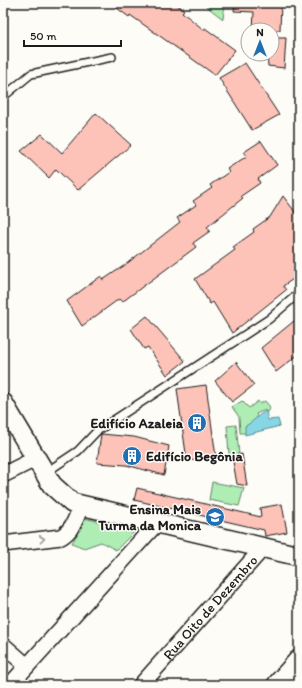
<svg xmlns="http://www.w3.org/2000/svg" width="302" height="688" viewBox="0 0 302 688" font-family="Itim,sans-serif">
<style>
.green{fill:#aeedb4;stroke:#658468}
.water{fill:#87d6e6;stroke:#5c8c95}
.building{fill:#fec3b8;stroke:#1c1c1c}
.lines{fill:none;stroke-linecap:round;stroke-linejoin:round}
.service-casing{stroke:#1c1c1c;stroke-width:10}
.minor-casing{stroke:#1c1c1c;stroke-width:18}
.tertiary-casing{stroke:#1c1c1c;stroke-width:22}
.secondary-casing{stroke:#1c1c1c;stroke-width:24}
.service{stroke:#fdfcf7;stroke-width:7}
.minor{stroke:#fdfcf7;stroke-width:15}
.tertiary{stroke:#fdfcf7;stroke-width:19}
.secondary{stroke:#fdfcf7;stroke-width:21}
.oneway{stroke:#989794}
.labels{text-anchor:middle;stroke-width:3;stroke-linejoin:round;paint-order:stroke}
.poi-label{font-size:14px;font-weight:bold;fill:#1c1c1c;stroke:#fdfcf7;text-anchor:end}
.street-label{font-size:14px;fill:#1c1c1c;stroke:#fdfcf7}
</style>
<rect width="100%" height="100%" fill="#fdfcf7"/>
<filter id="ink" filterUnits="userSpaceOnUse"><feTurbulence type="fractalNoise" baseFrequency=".025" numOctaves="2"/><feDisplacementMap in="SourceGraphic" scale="8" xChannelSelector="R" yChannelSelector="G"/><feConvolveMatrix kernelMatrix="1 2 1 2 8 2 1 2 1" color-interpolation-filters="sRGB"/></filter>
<g filter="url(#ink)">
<g class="green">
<path d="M202,3L225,4L223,19Z"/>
<path d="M242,401L249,408L258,401L260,404L265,401L270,407L269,411L266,412L265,410L256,414L257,417L245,433H240L239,417L232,407Z"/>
<path d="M236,425L239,454L229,455L227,426Z"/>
<path d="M212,482L244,488L239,506L209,500Z"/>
<path d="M84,518L136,530L116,550L101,542L84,548L72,543L79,531Z"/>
</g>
<path class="water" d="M266,411L268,420L278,419L280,426L245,435V426C254,422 256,416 266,411Z"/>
<g class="building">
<path d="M110,3H175L184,10L182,12L204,30L205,28L235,50L215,75L130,15L129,17Z"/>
<path d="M235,3H281L280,30H253L254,12L234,11Z"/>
<path d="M272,38H286L284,68L268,66L267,54H272Z"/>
<path d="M245,63L279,115L252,130L219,78Z"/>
<path d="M96,113L131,145L78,190L56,169L49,178L21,151L42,134L62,153Z"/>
<path d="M261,141L277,165L258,179L260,183L241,196L243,198L207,227L210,231L193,243L196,247L122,302L119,299L82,326L67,301L101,276L103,280L125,265L180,222L177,218L196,205L193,201L212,188L210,185L229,172L227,169L247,156L244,152Z"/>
<path d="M283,196L299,217V275L283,286L286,290L232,333L213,302L210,304L195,279L235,250L233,247L254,232L253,229L270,217Z"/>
<path d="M147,316L185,361L167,375L148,347L144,349L131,329Z"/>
<path d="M294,321L299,328V354L276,372L261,348Z"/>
<path d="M236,362L254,385L232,402L215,381Z"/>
<path d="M206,385L216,457L187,461L177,389Z"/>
<path d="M101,434L134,437L169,446L164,475L126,465L97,463Z"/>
<path d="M242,454L247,486L237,484L232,456Z"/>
<path d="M137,488L261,517L260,508L282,504L287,532L265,536L264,530L134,500Z"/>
</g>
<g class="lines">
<g class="service-casing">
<g id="service">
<path d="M3,97L31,74L112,57"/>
<path d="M45,473L78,451L97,431L269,319L299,293"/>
</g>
</g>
<g class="minor-casing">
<g id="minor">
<path d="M3,475L37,458"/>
<path d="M3,544L61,537C73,530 76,518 81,506"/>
<path d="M3,645L27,666"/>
<path d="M10,685L156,524"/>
<path id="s1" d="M141,685L263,548"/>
</g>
</g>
<g class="tertiary-casing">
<path id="tertiary" d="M3,403L52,485L72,503L299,556"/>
</g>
<g class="secondary-casing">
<path id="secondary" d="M278,685L299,661"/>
</g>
<use href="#service" class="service"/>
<use href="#minor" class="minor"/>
<use href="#tertiary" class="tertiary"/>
<use href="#secondary" class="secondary"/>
</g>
<defs><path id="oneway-chevron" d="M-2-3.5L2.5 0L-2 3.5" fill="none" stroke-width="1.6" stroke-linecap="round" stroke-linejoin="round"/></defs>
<use class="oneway" href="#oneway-chevron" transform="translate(42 539) rotate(-7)"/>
</g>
<defs>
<g id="building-disc" transform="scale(1)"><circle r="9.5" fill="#1f6fb2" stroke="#fdfcf7"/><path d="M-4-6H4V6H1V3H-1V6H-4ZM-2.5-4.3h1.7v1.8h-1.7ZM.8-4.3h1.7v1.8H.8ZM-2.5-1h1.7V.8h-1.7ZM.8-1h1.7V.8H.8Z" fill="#fff"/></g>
<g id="university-disc" transform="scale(1)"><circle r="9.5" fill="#1f6fb2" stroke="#fdfcf7"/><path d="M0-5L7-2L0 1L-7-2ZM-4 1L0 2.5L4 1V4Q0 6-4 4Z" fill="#fff"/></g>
</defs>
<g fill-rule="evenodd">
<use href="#building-disc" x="197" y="423"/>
<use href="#building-disc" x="132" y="456"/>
<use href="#university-disc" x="215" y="517"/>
</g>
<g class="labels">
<g class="poi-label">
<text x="183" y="428">Edifício Azaleia</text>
<text x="146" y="461" text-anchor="start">Edifício Begônia</text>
<text x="201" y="514">Ensina Mais<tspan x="201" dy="16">Turma da Monica</tspan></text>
</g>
<g class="street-label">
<text dy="5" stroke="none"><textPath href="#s1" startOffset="104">Rua Oito de Dezembro</textPath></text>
</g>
</g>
<rect width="302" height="688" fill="none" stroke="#fdfcf7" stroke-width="16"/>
<rect x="8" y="8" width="286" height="672" fill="none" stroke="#1c1c1c" stroke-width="1.5" filter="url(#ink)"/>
<g transform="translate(260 42)"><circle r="19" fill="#fdfcf7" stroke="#a3a29f"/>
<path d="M0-3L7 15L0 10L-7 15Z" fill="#1f6fb2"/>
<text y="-6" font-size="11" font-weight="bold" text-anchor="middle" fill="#1c1c1c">N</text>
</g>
<path d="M24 40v6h97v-6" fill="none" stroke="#1c1c1c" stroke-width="2"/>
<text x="30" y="40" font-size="12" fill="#1c1c1c" stroke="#fdfcf7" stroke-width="3" paint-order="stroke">50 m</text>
</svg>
